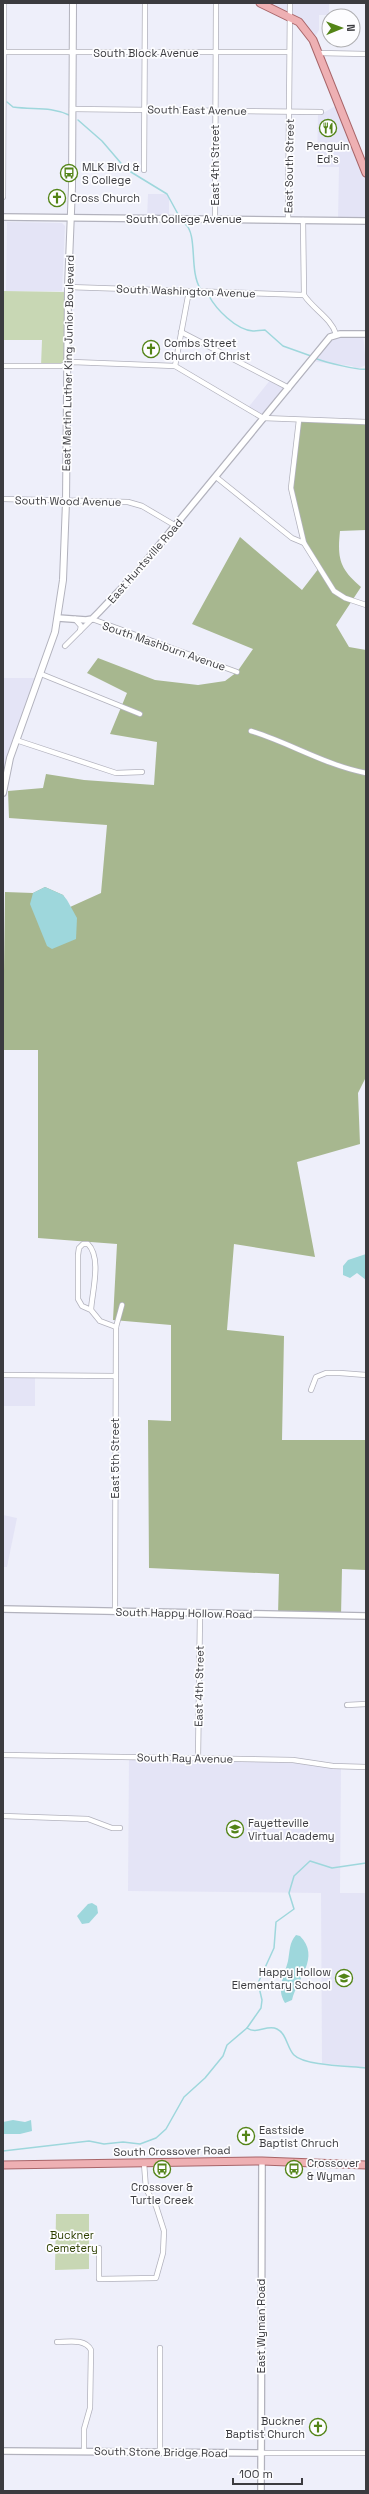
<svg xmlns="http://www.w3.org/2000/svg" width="369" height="2494" viewBox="0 0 369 2494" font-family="'Space Grotesk',sans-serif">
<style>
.built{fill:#e4e4f6}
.green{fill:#c8d7b4}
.forest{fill:#a7b78f}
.water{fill:#9ed7dc}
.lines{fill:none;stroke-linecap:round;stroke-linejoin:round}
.stream{stroke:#9ed7dc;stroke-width:1.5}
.minor-casing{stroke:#b2b2bd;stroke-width:6}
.tertiary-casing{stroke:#b2b2bd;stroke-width:8}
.secondary-casing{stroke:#b2b2bd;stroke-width:8}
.primary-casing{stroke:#a86569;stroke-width:9}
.minor{stroke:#fff;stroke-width:4.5}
.tertiary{stroke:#fff;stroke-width:5.5}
.secondary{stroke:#fff;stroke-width:6}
.primary{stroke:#eeb0b3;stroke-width:7}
.labels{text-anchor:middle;stroke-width:3.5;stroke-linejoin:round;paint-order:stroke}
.street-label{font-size:11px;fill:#3b3b3f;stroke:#fdfdff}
.poi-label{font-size:11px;fill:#3b3b3f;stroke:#fdfdff;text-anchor:start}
.park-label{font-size:11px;fill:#2d3f00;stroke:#fdfdff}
</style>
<rect width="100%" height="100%" fill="#eeeffa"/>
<g class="built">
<path d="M260,3H329V15H319V30L313,40L307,30Z"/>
<path d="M339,104L366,173V220H338L339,167H317L318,112H325Z"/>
<path d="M148,194H167L169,197V219H147Z"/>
<path d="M7,222L62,223L65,226L62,291H6Z"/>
<path d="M363,334L366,365L357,369L352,366L317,362L312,360L330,337Z"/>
<path d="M271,379L289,388L263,418L247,409Z"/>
<path d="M3,678H36L5,776H3Z"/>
<rect x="3" y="1375" width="32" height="31"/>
<path d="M3,1515L17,1518L7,1567H3Z"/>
<path d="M129,1757L293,1760L341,1767L340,1893H366V2068L322,2063L321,1893L128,1891Z"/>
</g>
<g class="green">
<path d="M3,291L68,292L67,364L41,366L42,340H3Z"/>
<path d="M56,2214H89V2269L55,2270Z"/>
</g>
<path class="forest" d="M299,420L366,422V530L340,531C337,559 340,569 361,587L336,625L349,647L366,650V1077L358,1093L360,1144L297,1162L315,1257L234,1244L227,1330L284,1336L282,1440H366V1570L342,1569L341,1616L278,1615L279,1574L149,1568L148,1420L171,1421V1325L113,1320L117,1244L38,1238V1050H3L5,892L33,893L45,887L63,895L70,907L101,893L107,825L9,818L8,791L43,788L46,774L84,780L154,785L157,742L110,734L127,693L87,673L98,658L155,680L198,685L225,681L237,672L253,649L192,624L240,537L302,590L319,568L304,543L291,488Z"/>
<g class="water">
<path d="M45,887L63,895L67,900L77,918L76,939L52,949L47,946L30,904L33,893Z"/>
<path d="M366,1254V1280L357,1273L350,1278L343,1275V1266L348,1260Z"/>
<path d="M92,1903L97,1906L98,1913L89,1923L82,1924L77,1916L88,1904Z"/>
<path d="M296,1935L300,1936C321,1957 297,1979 292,2000L285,2003C276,1988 284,1977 288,1961C290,1951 289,1943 296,1935Z"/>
<path d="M13,2120L25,2122L31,2120L32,2131L20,2134H4L3,2122Z"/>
</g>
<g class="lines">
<g class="stream">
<path d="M7,102L13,107C34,110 50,106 69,115"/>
<path d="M78,120L102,141L126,169L167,194L179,216"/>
<path d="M185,224C198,234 189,270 200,288"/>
<path d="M209,296C216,309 236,330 253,331C257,331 261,330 265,330L283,346L311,356"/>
<path d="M317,359C325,362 360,371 366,369"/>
<path d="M247,2028L261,2008L262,2000L258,1983L274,1948L276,1922L294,1909L289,1893L294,1876L310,1861L332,1868L366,1863"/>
<path d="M3,2151L89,2141L104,2144L123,2142L140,2144L156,2138L166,2129L184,2097L205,2078L223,2056L227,2045L247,2028C257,2035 267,2024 277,2029C287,2034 287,2048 294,2055C305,2066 349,2066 366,2068"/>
</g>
<g class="minor-casing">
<g id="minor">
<path d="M3,52H289"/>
<path d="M319,53L366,54"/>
<path d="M72,109L321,112"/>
<path d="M144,170L145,3"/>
<path d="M3,197L4,3"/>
<path d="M215,219L216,3"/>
<path d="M288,220L290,3"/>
<path d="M303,220L304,295C313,309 331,318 336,334"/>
<path d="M68,287L304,295"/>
<path d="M181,332L289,388"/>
<path d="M3,366H61L72,362L175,366L263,418L366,422"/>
<path d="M175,366L189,291"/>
<path d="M299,420L291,488L304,543L334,591L345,598L366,605"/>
<path d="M216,477L292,538L304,543"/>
<path d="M3,499L128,502L142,506L176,526"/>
<path d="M80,631L92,619L237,672"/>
<path d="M65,646L80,631L81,626L75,619"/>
<path d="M41,674L140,714"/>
<path d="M251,731C290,743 325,765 366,773"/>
<path d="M16,740L116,773L142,772"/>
<path d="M91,1310L82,1306L78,1299V1255L79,1248L83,1244H88C102,1258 92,1292 91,1310L100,1321L116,1327"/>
<path d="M3,1375L115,1376"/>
<path d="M311,1390L316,1377L326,1373H340L366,1375"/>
<path d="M115,1612L116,1327L122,1305"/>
<path d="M347,1705L366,1704"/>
<path d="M3,1755L293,1760L333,1766L366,1767"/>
<path d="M198,1759L200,1614"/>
<path d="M3,1816L88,1819L112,1828H120"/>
<path d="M99,2248V2279L156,2278L163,2253L164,2231L156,2206L146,2189L144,2163"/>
<path d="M57,2342C68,2342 85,2338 91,2350L90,2408L84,2429V2451"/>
<path d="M160,2348V2452"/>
<path d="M261,2453H366"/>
</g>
</g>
<g class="tertiary-casing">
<g id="tertiary">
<path d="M3,217L366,221"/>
<path d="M58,618L86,620L92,619L99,612L137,572L330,337L340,334H366"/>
<path d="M3,1609L366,1616"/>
<path d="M3,2451L261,2453"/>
<path d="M261,2491L262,2161"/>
</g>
</g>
<g class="secondary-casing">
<path id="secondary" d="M3,793L10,758L55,632L63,580L66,502L68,287L72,187L73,3"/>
</g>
<g class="primary-casing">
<g id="primary">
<path d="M260,3L299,22L313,40L366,173"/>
<path d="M3,2165L262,2161L366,2165"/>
</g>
</g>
<use href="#minor" class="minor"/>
<use href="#tertiary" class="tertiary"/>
<use href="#secondary" class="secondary"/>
<use href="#primary" class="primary"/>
</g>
<defs>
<g id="restaurant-ring" transform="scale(0.9)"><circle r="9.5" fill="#fdfdff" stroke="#538417" stroke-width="1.5"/><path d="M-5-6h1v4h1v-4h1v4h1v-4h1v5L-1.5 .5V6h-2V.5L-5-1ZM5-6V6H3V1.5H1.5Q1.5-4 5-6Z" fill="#538417"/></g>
<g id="bus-ring" transform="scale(0.9)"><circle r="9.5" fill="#fdfdff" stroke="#538417" stroke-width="1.5"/><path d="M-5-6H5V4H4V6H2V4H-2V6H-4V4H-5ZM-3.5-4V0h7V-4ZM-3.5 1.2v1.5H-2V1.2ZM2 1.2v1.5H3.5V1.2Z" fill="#538417"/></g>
<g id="church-ring" transform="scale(0.9)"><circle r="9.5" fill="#fdfdff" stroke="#538417" stroke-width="1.5"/><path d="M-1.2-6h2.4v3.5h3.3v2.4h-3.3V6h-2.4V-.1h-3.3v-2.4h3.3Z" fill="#538417"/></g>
<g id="school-ring" transform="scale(0.9)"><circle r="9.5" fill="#fdfdff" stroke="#538417" stroke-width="1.5"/><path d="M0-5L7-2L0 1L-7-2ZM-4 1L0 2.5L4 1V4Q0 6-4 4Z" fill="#538417"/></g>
</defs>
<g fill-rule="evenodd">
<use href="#restaurant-ring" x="328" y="128"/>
<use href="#bus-ring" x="69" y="173"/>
<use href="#church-ring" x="57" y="198"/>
<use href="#church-ring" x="151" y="349"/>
<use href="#school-ring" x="235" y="1829"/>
<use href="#school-ring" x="344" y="1978"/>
<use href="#church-ring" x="246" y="2136"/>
<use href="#bus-ring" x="162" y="2169"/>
<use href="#bus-ring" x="294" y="2169"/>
<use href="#church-ring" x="318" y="2427"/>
</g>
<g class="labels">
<g class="street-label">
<text x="146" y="57">South Block Avenue</text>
<text transform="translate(197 110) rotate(1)" y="4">South East Avenue</text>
<text transform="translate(215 165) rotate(-90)" y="4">East 4th Street</text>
<text transform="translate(289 166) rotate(-89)" y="4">East South Street</text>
<text x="184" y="223">South College Avenue</text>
<text transform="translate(186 291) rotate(2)" y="4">South Washington Avenue</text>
<text transform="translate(68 363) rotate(-89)" y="4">East Martin Luther King Junior Boulevard</text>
<text transform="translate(68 501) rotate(1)" y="4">South Wood Avenue</text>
<text transform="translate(145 561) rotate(-49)" y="4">East Huntsville Road</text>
<text transform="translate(164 646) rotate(19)" y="4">South Mashburn Avenue</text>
<text transform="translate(115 1458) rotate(-90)" y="4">East 5th Street</text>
<text transform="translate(184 1613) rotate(1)" y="4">South Happy Hollow Road</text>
<text transform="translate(199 1686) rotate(-89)" y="4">East 4th Street</text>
<text transform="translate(185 1758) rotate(1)" y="4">South Ray Avenue</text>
<text transform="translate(172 2151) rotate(-1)" y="4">South Crossover Road</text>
<text transform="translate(261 2326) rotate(-90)" y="4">East Wyman Road</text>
<text transform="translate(161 2452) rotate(1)" y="4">South Stone Bridge Road</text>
</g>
<g class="poi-label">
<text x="328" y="150" text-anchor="middle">Penguin<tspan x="328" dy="13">Ed's</tspan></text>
<text x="82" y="171">MLK Blvd &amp;<tspan x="82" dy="13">S College</tspan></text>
<text x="70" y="202">Cross Church</text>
<text x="164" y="347">Combs Street<tspan x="164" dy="13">Church of Christ</tspan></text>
<text x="248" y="1827">Fayetteville<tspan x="248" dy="13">Virtual Academy</tspan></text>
<text x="331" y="1976" text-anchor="end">Happy Hollow<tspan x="331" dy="13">Elementary School</tspan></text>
<text x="259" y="2134">Eastside<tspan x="259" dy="13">Baptist Chruch</tspan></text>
<text x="307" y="2167">Crossover<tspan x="307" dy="13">&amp; Wyman</tspan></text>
<text x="162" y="2191" text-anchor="middle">Crossover &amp;<tspan x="162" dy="13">Turtle Creek</tspan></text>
<text x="305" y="2425" text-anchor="end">Buckner<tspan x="305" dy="13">Baptist Church</tspan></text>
</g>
<g class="park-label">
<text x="72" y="2239">Buckner<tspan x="72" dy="13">Cemetery</tspan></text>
</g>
</g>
<rect width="369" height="2494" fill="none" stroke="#3b3b3f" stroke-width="8"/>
<g transform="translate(341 28) rotate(89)"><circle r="19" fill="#fdfdff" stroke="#afafb2"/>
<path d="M0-3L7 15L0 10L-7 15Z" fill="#538417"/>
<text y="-6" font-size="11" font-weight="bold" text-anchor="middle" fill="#3b3b3f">N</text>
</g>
<path d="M233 2478v6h69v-6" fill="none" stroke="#3b3b3f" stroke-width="2"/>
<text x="239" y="2478" font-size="12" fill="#3b3b3f" stroke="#fdfdff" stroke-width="3" paint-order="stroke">100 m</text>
</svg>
